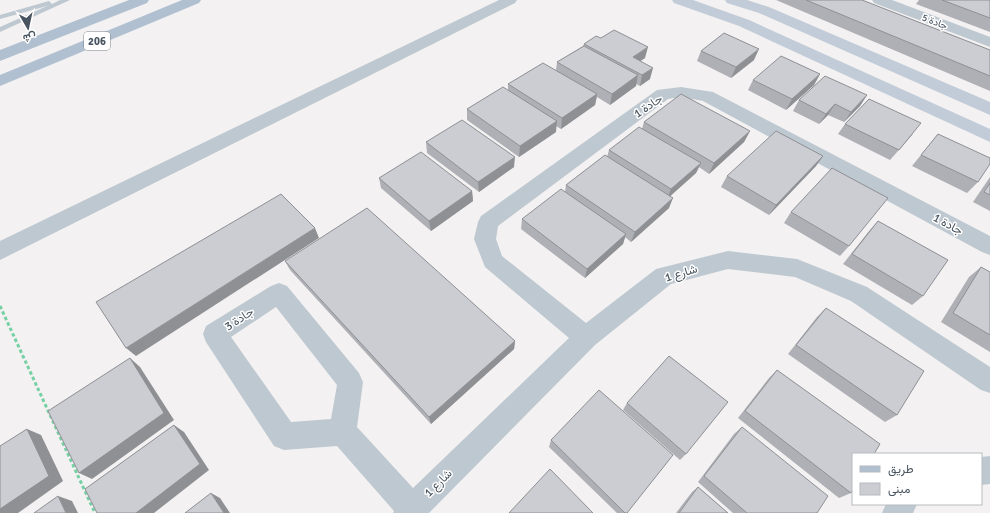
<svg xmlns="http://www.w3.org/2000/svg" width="990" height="513" viewBox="0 0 990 513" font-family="Signika,Vazirmatn,sans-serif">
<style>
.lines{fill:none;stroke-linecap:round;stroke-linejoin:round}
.path{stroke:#75d1a4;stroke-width:3;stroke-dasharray:3.5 2.5;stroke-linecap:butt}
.lane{fill:#bec8d0;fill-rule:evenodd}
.street{fill:#bec8d0;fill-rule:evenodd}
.secondary{fill:#c1ccd8;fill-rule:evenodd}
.primary{fill:#b0c0d0;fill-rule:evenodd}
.wall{fill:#afb0b5}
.shaded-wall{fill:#8e9094}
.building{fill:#cbcdd3;stroke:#8e9094}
.labels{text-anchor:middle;stroke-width:3;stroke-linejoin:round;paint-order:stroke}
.far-street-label{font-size:10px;fill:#48545f;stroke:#fff}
.shield{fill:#fff;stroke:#7f878f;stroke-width:1}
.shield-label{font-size:11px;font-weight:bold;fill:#48545f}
.street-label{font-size:12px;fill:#48545f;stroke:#fff}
</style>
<rect width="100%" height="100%" fill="#f3f1f1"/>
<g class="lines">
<path class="path" d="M0,306L95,513"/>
<path class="lane" d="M60,0H70L0,32V27L47,6L0,19V15L49,1L52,4Z"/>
<g class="street">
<path d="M499,0H517L515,3L0,260V241Z"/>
<path d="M872,0H892L990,37V47L874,3Z"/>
<path d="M681,87L713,92L990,236V255L982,252L703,101L681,97L668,99L498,226L496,239L502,256L586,323L656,269L728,251L797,259L867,287L990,367V393L981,390L851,301L795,277L728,269L671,284L595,345L429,513H393L394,511L337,446L284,450L274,446L206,342L203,334L206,326L271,286L279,283L287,286L359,373L363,382L357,427L413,488L569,338L485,267L474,239L478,222L481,216L657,90ZM276,307L337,385L331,419L291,422L231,337Z"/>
<path d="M990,456V484L981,485V457Z"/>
<path d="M886,504H917L913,513H882Z"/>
</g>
<g class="secondary">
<path d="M672,0H693L749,20L990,129V142L739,26L674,3Z"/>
<path d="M725,0H747L769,7L990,102V115L759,13L727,3Z"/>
</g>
<g class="primary">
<path d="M129,0H149L147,3L0,61V50Z"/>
<path d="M182,0H201L199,3L0,86V75Z"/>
</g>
</g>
<g class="wall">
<path d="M776,0H862L990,50V91Z"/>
<path d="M919,0H990V32L916,4Z"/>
<path d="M584,44L645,58L640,61L650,79L640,86L636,84V86L610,105L597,97L595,105L561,129L556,126V132L519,157L467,120V109L508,90V84L556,70L557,62L583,46Z"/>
<path d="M701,51L754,60L731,78L697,61Z"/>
<path d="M820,74L814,85L786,110L748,90L753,80Z"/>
<path d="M867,95L860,106L844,122L828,115L819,124L793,111L799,100Z"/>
<path d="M644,122L750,131L744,142L709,174L699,167L696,173L670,196L669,208L631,242L625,237L623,244L585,278L521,229L522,219L565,192L566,185L607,157L609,150L642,129Z"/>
<path d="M845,124L913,134L890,160L838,134Z"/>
<path d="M938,134L978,182L967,193L912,166Z"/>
<path d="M426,142L514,167L479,192L427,153Z"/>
<path d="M823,156L816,166L769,215L721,187L727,176Z"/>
<path d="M990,177V211L973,202Z"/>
<path d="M379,178L472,191L473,201L431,231L381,188Z"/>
<path d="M791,212L849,246L840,256L784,223Z"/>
<path d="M878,221L923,296L912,305L843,264L869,231Z"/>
<path d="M285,261L515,341L514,349L431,424L290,270Z"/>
<path d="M981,267L990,272V352L941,322L969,277Z"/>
<path d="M826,308L897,415L885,422L788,354L817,317Z"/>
<path d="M777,370L851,493L839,498L738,418L769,378Z"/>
<path d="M627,403L686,454L680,460L623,410Z"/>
<path d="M742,427L817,513H733L698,482L734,434Z"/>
<path d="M551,440L627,513H617L549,447Z"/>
<path d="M698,487L728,513H676L692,492Z"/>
</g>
<g class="shaded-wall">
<path d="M648,47L645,58L630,68L633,57Z"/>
<path d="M759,49L754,60L731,78L736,67Z"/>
<path d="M653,68L650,79L640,86L642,75Z"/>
<path d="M820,74L814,85L786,110L792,99Z"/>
<path d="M638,75L636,86L610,105L612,94Z"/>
<path d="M597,94L595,105L561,129L562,118Z"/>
<path d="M867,95L860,106L844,122L851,112Z"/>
<path d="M835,104L828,115L819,124L826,114Z"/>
<path d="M557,121L556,132L519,157L520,146Z"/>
<path d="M750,131L744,142L709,174L714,163Z"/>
<path d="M823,156L816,166L769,215L776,205Z"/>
<path d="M515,157L514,167L479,192L478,182Z"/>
<path d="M701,163L696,173L667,199L671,189Z"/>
<path d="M472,191L473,201L431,231L429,221Z"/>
<path d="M673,198L669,208L631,242L635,232Z"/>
<path d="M315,228L319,238L136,356L126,348Z"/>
<path d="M626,234L623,244L585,278L587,269Z"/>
<path d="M515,341L514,349L431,424L429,417Z"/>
<path d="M130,358L140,367L174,420L92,479L79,473Z"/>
<path d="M174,425L184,432L209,470L154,513H136Z"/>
<path d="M27,429L41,435L63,481L18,513H0V509Z"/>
<path d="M211,493L220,498L230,513H224Z"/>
<path d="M58,496L72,501L78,513H66Z"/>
</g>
<g class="building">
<path d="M806,0H862L990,50V76Z"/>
<path d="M942,0H990V18Z"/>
<path d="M614,30L648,47L633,57L653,68L642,75L584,44L596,36L601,38Z"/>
<path d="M724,33L759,49L736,67L701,51Z"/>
<path d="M584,46L638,75L612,94L557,62Z"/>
<path d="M781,56L820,74L792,99L753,80Z"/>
<path d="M543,63L597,94L562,118L508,84Z"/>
<path d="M825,76L867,95L851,112L835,104L826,114L799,100Z"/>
<path d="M503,87L557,121L520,146L467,109Z"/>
<path d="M681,94L750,131L714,163L644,122Z"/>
<path d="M869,99L921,123L899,150L845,124Z"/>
<path d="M462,120L515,157L478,182L426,142Z"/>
<path d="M639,127L701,163L671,189L609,150Z"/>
<path d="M776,131L823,156L776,205L727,176Z"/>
<path d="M938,134L990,158V164L978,182L921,155Z"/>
<path d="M421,152L472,191L429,221L379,178Z"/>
<path d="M605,155L673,198L635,232L566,185Z"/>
<path d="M832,168L888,198L849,246L791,212Z"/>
<path d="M990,183V195L984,192Z"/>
<path d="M561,189L626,234L587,269L522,219Z"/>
<path d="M281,194L315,228L126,348L96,302Z"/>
<path d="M367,208L515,341L429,417L285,261Z"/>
<path d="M878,221L948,260L923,296L852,254Z"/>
<path d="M981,267L990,272V335L953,313Z"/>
<path d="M826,308L924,371L897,415L796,345Z"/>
<path d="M669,356L728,402L686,454L627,403Z"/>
<path d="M130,358L164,413L79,473L48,411Z"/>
<path d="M777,370L880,444L874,454H853V489L851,493L745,411Z"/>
<path d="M599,390L673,455L627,513H625L551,440Z"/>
<path d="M174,425L200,464L136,513H97L85,489Z"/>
<path d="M742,427L828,496L817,513H747L704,476Z"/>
<path d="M27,429L49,476L0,509V446Z"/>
<path d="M550,469L593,513H509Z"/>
<path d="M698,487L728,513H679Z"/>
<path d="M211,493L224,513H185Z"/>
<path d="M58,496L66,513H34Z"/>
</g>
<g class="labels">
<g class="far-street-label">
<text transform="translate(935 21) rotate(21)" y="4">جادة 5</text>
</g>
<rect class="shield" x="84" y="32" width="26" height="18" rx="3"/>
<g class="shield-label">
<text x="97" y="45">206</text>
</g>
<g class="street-label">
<text transform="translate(648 106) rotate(-34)" y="4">جادة 1</text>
<text transform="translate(948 224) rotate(28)" y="4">جادة 1</text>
<text transform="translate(681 273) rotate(-17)" y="4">شارع 1</text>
<text transform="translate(239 319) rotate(-33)" y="4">جادة 3</text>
<text transform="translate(438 483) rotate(-45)" y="4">شارع 1</text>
</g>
</g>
<rect x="852" y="453" width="130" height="52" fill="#ffffff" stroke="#b6bbbf"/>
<rect x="860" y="466" width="20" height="6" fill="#b0c0d0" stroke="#b6bbbf"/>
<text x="888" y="473" font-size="12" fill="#48545f">طريق</text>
<rect x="860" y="483" width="20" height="12" fill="#cbcdd3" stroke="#b6bbbf"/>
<text x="888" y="493" font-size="12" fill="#48545f">مبنى</text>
<g transform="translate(28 28) rotate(171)" stroke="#ffffff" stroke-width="3" paint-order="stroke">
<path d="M0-3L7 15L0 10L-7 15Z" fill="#48545f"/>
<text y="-6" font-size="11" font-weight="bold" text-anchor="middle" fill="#48545f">ش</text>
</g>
</svg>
